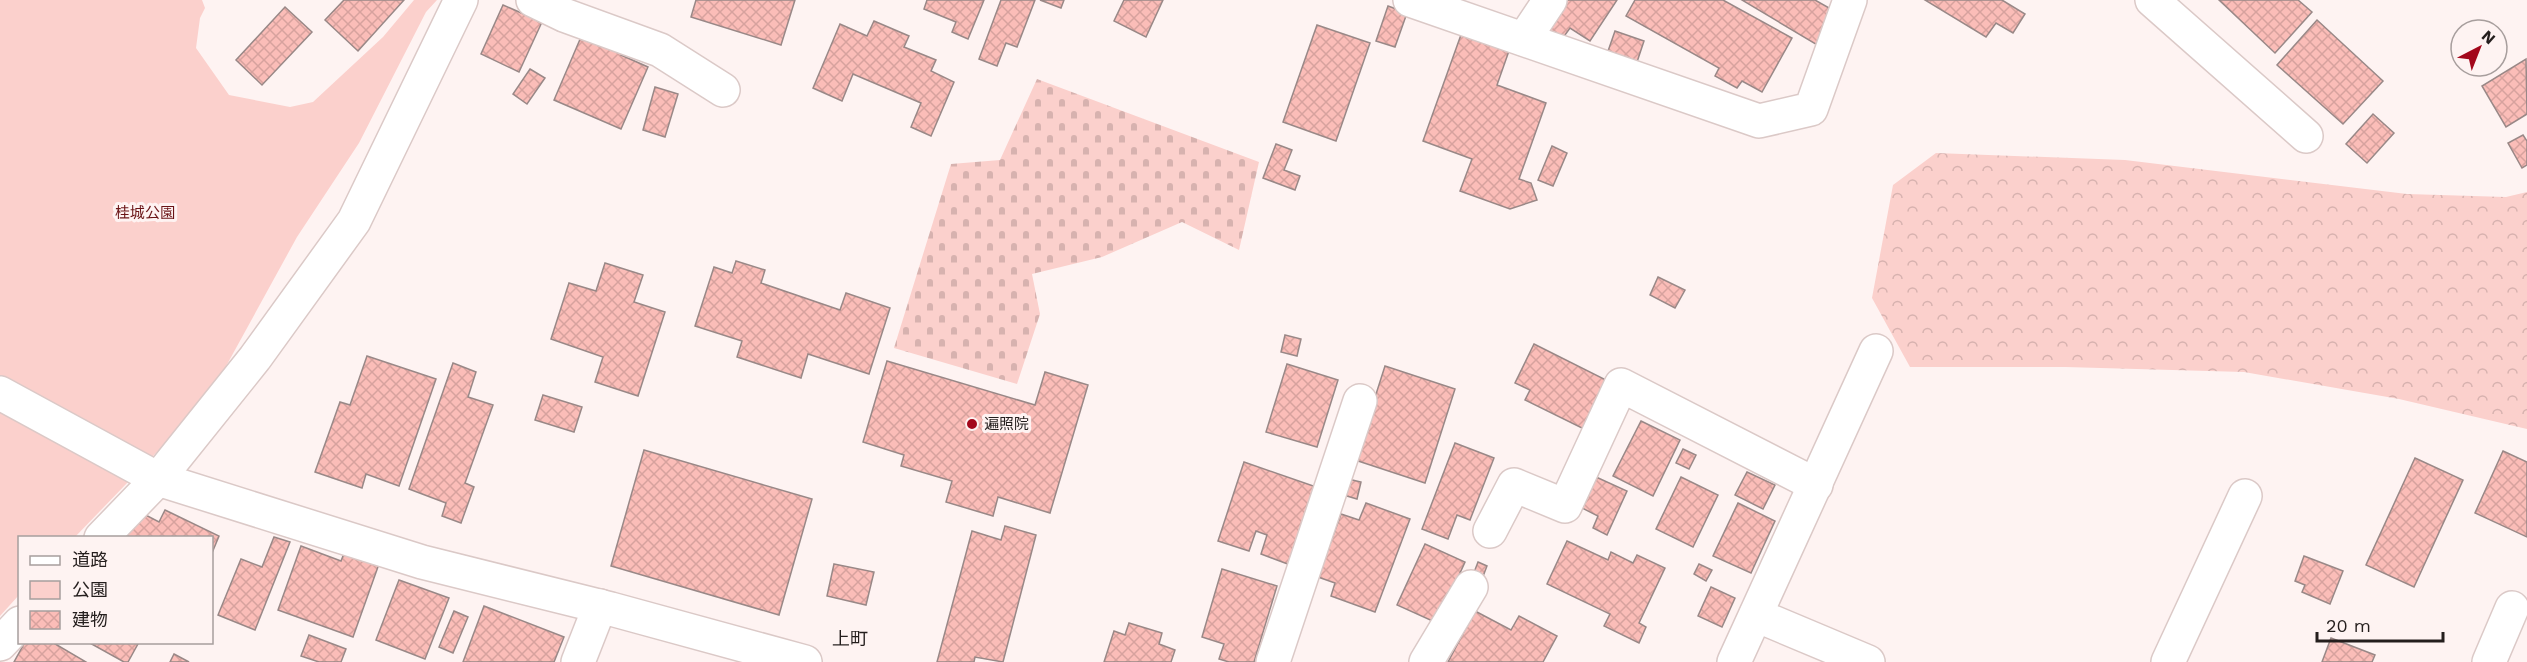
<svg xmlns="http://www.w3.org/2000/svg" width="2527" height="662" viewBox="0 0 2527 662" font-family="'Work Sans','Noto Sans JP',sans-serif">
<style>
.green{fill:#fbd0cc}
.forest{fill:url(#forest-crowns)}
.cemetery{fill:url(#cemetery-stones)}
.building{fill:url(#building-cross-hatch);stroke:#998887;stroke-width:1.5}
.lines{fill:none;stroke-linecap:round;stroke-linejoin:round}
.street-casing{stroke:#dbc9c7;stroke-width:36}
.street{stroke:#fff;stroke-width:33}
.poi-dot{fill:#a3071b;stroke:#fef3f2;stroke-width:2}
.labels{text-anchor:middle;stroke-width:6;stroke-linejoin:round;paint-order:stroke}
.park-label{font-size:15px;fill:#6a1416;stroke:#fef3f2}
.poi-label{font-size:15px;fill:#241e1d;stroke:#fef3f2;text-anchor:start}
.quarter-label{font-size:18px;fill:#241e1d;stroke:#fef3f2}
</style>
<defs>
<pattern id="forest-crowns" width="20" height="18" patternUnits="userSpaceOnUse" patternTransform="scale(1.5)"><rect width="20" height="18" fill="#fbd0cc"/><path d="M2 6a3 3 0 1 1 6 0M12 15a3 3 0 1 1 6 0" fill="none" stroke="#d7b2af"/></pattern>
<pattern id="cemetery-stones" width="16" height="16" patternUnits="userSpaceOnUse" patternTransform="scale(1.5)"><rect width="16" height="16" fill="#fbd0cc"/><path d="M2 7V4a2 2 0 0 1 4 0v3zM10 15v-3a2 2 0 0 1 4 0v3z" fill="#d7b2af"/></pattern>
<pattern id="building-cross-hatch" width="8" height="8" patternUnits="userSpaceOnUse" patternTransform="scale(1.5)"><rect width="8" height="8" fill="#fbbdb8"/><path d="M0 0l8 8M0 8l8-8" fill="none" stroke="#d7a29e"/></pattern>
</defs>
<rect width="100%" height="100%" fill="#fef3f2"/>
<path class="green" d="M0,0H202L205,8L200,18L196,48L229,95L290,107L313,102L383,37L414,0H437L426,12L359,143L297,237L208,399L75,537L20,538L19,595L0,616Z"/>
<path class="forest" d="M1936,153L2125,160L2407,194L2506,197L2527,192V429L2399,399L2244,372L2065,367H1910L1872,298L1893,185Z"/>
<path class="cemetery" d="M1037,79L1259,162L1239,250L1182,222L1102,257L1032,274L1040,314L1017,384L894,348L951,164L1000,160Z"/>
<g class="building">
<path d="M344,0H404L358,51L325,20Z"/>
<path d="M696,0H795L781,45L691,17Z"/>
<path d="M927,0H984L968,39L952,32L956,22L924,9Z"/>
<path d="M1001,0H1035L1017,47L1006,43L997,66L979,59Z"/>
<path d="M1040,0H1064L1061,8Z"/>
<path d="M1124,0H1163L1146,37L1114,21Z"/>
<path d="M1563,0H1617L1590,41L1570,28L1560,42L1543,30Z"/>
<path d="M1635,0H1723L1792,38L1762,92L1742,81L1737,88L1715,76L1719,68L1626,16Z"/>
<path d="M1742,0H1815L1838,13L1819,46Z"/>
<path d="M1925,0H2002L2025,14L2013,33L1996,23L1986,37Z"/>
<path d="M2219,0H2298L2312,12L2275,53Z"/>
<path d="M503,5L542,22L519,72L481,54Z"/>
<path d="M1388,6L1407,13L1395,47L1376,41Z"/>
<path d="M285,7L312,32L262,85L236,60Z"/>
<path d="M2317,20L2383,81L2343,124L2277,65Z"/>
<path d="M874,21L909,36L904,47L936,60L931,71L954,82L931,136L911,127L921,103L853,74L842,101L813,88L840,24L867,36Z"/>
<path d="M1317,25L1370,43L1336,141L1283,122Z"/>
<path d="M584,30L624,48L621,55L648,67L621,129L554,100Z"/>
<path d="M1615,31L1644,41L1636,65L1607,54Z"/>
<path d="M1462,32L1510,48L1497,85L1546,103L1519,179L1531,183L1537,200L1510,209L1460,191L1472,159L1423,141Z"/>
<path d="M2526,59L2527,114L2506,127L2482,86Z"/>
<path d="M530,69L545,78L527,104L513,94Z"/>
<path d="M655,87L678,94L665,137L643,130Z"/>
<path d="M2373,114L2394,133L2367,163L2346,144Z"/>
<path d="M2523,135L2527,141V165L2522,168L2508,143Z"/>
<path d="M1276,144L1292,150L1284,170L1300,176L1295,190L1263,178Z"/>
<path d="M1552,146L1567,153L1553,186L1538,180Z"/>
<path d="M736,261L765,270L761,283L840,310L846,293L890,308L869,374L808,354L801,378L737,357L742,341L695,326L714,267L732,273Z"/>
<path d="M605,263L643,275L634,302L665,312L638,396L595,382L603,357L551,339L569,283L596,291Z"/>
<path d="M1658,277L1685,290L1675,308L1650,295Z"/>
<path d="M1285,335L1301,339L1297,356L1281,352Z"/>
<path d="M1534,344L1610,382L1586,430L1525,400L1530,390L1515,383Z"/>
<path d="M367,356L436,379L399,486L366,474L362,488L315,472L340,402L350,405Z"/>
<path d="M887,361L1035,405L1045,372L1088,385L1050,513L998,497L993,516L946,502L952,481L901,466L904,455L863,442Z"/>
<path d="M453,363L476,372L468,397L493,405L465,483L474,487L461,523L442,516L446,503L409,489Z"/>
<path d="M1287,364L1338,380L1317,447L1266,432Z"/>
<path d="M1385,366L1455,389L1425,483L1355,460Z"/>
<path d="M543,395L582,407L574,432L535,420Z"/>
<path d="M1641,421L1680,440L1653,496L1613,476Z"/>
<path d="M1455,443L1494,458L1470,520L1457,515L1448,539L1422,529Z"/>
<path d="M1683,449L1696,455L1689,469L1676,463Z"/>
<path d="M644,450L812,499L779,615L611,566Z"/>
<path d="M2503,451L2527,462V537L2475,513Z"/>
<path d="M2415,458L2463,480L2414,587L2366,565Z"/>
<path d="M1244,462L1319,488L1293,566L1261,554L1267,535L1256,531L1249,551L1218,541Z"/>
<path d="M1747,472L1775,485L1763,509L1735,495Z"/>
<path d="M1596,477L1627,491L1607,535L1593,528L1598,516L1582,508Z"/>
<path d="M1681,477L1718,495L1693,547L1656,529Z"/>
<path d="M1344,478L1361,482L1357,499L1340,494Z"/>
<path d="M1366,503L1410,519L1375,612L1331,596L1335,583L1318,577L1341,514L1359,520Z"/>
<path d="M1738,503L1775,521L1751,573L1713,556Z"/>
<path d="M165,510L219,536L212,553V538H126L138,511L159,522Z"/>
<path d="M1005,526L1036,535L1003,662L975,657L974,662H937L972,531L1001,540Z"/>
<path d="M274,537L290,542L255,630L218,615L241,559L262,567Z"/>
<path d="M1567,541L1608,560L1611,552L1633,563L1637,555L1665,568L1639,623L1646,627L1639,643L1604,626L1610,614L1547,584Z"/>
<path d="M1425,544L1465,562L1437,623L1397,605Z"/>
<path d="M301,546L341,561L345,551L379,564L353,637L278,610Z"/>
<path d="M2304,556L2343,571L2330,604L2302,592L2305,585L2295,581Z"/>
<path d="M1478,562L1487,566L1482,579L1473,575Z"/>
<path d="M834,564L874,572L866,605L827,596Z"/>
<path d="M1699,564L1712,570L1706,581L1694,574Z"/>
<path d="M1222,569L1277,586L1254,662H1229L1219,659L1224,644L1202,637Z"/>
<path d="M399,580L449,598L425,659L376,640Z"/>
<path d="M1711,587L1735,598L1722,627L1698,616Z"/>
<path d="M484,606L564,637L554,662H463Z"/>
<path d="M454,611L468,617L453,653L439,647Z"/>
<path d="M1475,611L1511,630L1519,616L1557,636L1543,662H1448Z"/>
<path d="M1129,623L1162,633L1159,644L1175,650L1171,662H1104L1114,631L1125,635Z"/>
<path d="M309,635L346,649L341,662H319L301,656Z"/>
<path d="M2331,638L2375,655L2372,662H2322Z"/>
<path d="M25,642H52L86,662H14Z"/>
<path d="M88,642H139L128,662H124Z"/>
<path d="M174,654L189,662H170Z"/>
</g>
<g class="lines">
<g class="street-casing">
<g id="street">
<path d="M533,0L564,15L660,50L723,90"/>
<path d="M1410,0L1759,121L1811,109L1850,0"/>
<path d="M2152,0L2306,136"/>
<path d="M1524,39L1550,0"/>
<path d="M0,393L158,479L422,562L611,609L805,662"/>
<path d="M1490,531L1514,485L1565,506L1621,385L1816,485"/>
<path d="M101,538L158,479L255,358L354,221L461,0"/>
<path d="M1756,615L1868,662"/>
<path d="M0,644L20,623"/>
<path d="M578,662L600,606"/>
<path d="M1273,662L1360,401"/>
<path d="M1426,662L1471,587"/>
<path d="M1734,662L1876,351"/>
<path d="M2168,662L2245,496"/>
<path d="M2489,662L2512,608"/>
</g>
</g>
<use href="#street" class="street"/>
</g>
<circle class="poi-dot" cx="972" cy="424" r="6"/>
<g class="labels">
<g class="park-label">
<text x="145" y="218">桂城公園</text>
</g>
<g class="poi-label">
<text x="984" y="429">遍照院</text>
</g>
<g class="quarter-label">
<text x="850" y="645">上町</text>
</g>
</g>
<rect x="18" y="536" width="195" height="108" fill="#fef3f2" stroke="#a79e9d" stroke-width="1.5"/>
<rect x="30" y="556" width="30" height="9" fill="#ffffff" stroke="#a79e9d" stroke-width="1.5"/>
<text x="72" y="566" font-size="18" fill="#241e1d">道路</text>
<rect x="30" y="581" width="30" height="18" fill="#fbd0cc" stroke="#a79e9d" stroke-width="1.5"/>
<text x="72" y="596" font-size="18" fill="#241e1d">公園</text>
<rect x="30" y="611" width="30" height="18" fill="url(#building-cross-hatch)" stroke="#a79e9d" stroke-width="1.5"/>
<text x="72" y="626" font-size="18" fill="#241e1d">建物</text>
<g transform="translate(2479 48) rotate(42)"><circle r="28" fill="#fef3f2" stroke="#a79e9d" stroke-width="1.5"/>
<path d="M0-4.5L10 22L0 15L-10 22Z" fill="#a3071b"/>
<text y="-9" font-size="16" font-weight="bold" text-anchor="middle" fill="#241e1d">N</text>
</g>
<path d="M2317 632v9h126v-9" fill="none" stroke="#241e1d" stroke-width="3"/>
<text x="2326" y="632" font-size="18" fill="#241e1d" stroke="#fef3f2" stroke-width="4.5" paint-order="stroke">20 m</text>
</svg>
